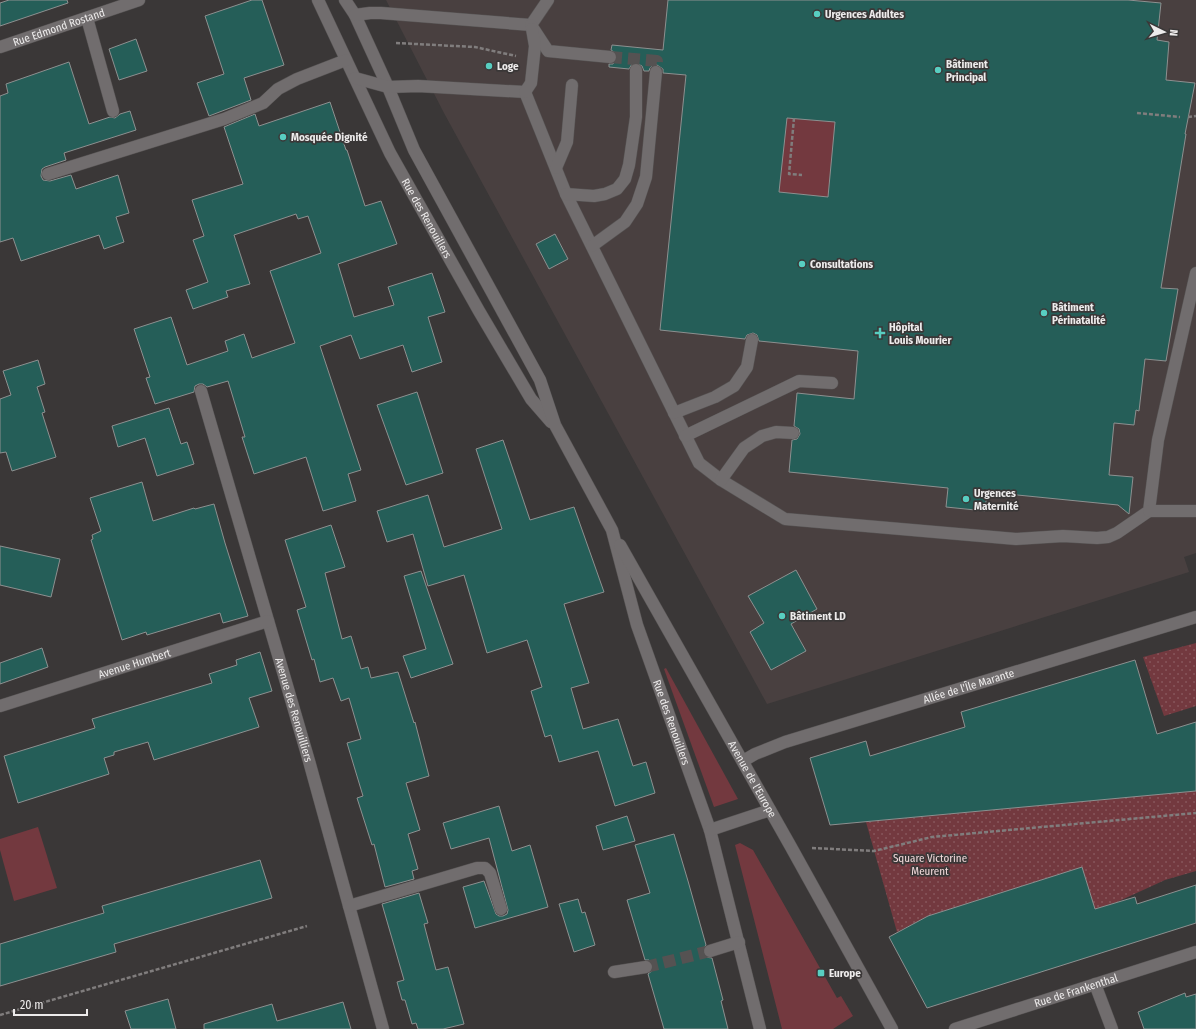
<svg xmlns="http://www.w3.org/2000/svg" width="1196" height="1029" viewBox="0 0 1196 1029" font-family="'Fira Sans Condensed',sans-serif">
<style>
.built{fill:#494040}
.grass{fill:url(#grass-dots)}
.garden{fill:#73393f}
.building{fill:#255e58;stroke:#8d9090;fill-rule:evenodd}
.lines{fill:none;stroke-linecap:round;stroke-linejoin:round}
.minor-tunnel{stroke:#555252;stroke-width:12;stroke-dasharray:12 6;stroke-linecap:butt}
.minor-casing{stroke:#565353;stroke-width:13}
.path{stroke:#807d7d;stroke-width:2.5;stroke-dasharray:4 2;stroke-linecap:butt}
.minor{stroke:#716d6e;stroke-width:12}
.poi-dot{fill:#58cec1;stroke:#3a3737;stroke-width:1.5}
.labels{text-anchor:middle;stroke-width:3.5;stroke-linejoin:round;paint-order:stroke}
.poi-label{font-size:11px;font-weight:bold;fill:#edebeb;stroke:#3a3737;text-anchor:start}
.street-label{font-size:11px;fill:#edebeb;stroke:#3a3737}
.park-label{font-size:11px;fill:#f3dbdc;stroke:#3a3737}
</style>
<defs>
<pattern id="grass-dots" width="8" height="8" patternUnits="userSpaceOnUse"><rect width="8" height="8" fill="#73393f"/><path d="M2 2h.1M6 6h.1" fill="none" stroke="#87565b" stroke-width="1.8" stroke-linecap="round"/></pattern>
</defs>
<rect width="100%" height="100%" fill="#3a3737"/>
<path class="built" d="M386,0H1196V553L1184,557L1189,572L767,704L444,113Z"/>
<g class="grass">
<path d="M1196,643V706L1164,716L1143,657Z"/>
<path d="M1196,791V871L1165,880L1117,902L1095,909L1082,867L928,916L897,932L866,822Z"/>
</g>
<g class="garden">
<path d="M787,118L835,122L828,197L779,192Z"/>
<path d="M666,668L738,799L714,807L664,669Z"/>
<path d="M38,827L57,888L14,901L0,850V839Z"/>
<path d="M740,843L753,850L837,998L841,996L853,1016L833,1029H782L735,845Z"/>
</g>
<g class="building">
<path d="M9,0H67L68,3L0,26V3Z"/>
<path d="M252,0H262L284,65L244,78L251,100L209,116L197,83L224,74L205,16Z"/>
<path d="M668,0H1128L1161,3L1157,40L1169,42L1166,80L1195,83L1185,134H1186L1161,288L1178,289L1166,361L1145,359L1139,411L1136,410L1134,425L1114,423L1109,475L1133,477L1129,514L1118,505L987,492L985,511L946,507L948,488L789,472L792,440L797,439L800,434L799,429L794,426L797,393L854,399L858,351L759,341L757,335L753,333L747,335L745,339L660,330L686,75L663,73V69L657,65H653L650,68L649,71H644L642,66L636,63L632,64L629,69L609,67V64H613L617,58V54L611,50L612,45L663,50ZM787,118L835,122L828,197L779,192Z"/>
<path d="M136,39L147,71L119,80L109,49Z"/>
<path d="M69,62L89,124L110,117L115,118L120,114L130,111L136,130L64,153L66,160L45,167L42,169L41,176L43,180L50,181L71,175L76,189L118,175L129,213L116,217L124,242L104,249L99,235L21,261L13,238L0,242V96L8,93L6,84Z"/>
<path d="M330,102L346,150H347L365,206L381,201L397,244L338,264L354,317L394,305L388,287L432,273L445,312L428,317L442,362L412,372L403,345L360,359L351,335L320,346L361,470L348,474L356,501L323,511L306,457L254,474L242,437H245L228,381L207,387L203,384H199L195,386L194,392L155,404L146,378L150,377L134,329L171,317L187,365L228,351L225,341L244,334L252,358L295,343L270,271L321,253L308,216L298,219L296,214L234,235L250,284L226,291L228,297L193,309L186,290L208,282L193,240L204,236L192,200L243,184L224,127L255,114L259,126Z"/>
<path d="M555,234L568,259L549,269L536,244Z"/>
<path d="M38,360L45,384L37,387L45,412L42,413L56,457L12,471L6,452L0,453V399L11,395L3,371Z"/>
<path d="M417,392L443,473L406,485L377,405Z"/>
<path d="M169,408L181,444L187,442L194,464L157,476L145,438L118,447L112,426Z"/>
<path d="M503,440L530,520L574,507L604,592L564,604L589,683L571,688L583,729L618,719L633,766L646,762L655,793L615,806L598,751L559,762L551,735L545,737L531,691L542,687L527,640L487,653L464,575L428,586L413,534L387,542L377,511L428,495L444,547L502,529L476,449Z"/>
<path d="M142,482L153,521L194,508L195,509L214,504L225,543L248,616L223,623L220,613L147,635L146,632L122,640L91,540L93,539L92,535L101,531L90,498Z"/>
<path d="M331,525L345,567L325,573L342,639L351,636L361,669L368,667L371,678L398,672L414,723L415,722L429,776L406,783L420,830L408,834L418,869L412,871L414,879L385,887L374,844L372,845L357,798L363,796L347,743L361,739L349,698L341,701L333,678L320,682L314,659L312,660L297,610L306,607L285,540Z"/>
<path d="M0,546L60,559L51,597L0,585Z"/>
<path d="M796,570L817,609L791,624L806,651L771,670L750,632L764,623L748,596Z"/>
<path d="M421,571L453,664L411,678L403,656L426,649L404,576Z"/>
<path d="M42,648L48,667L0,684V663Z"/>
<path d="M260,652L272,691L249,698L259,727L154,760L148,742L114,752V755L104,758L109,774L18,803L4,756L95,728L92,719L212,683L209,674L237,665L236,660Z"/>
<path d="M1135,660L1157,734L1196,722V791L830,825L810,758L866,741L870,756L965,727L961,712Z"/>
<path d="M499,806L512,851L530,845L548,907L475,928L463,887L484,881L496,914L499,916H503L507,914L508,910L489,838L451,849L443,823Z"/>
<path d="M627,816L635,841L603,850L596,826Z"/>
<path d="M674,834L688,881L706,945L703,949V953L705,957L712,958L723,1000L721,1001L728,1029H664L648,974L653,970V965L649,960H645L627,900L650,893L635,845Z"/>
<path d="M260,860L272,898L114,944L116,952L0,986V944L104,913L102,906Z"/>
<path d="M1082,867L1095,909L1135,897L1137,904L1196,885V923L927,1008L889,937L928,916Z"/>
<path d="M419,893L428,923L424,924L436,970L448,967L464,1024L443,1029H418L416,1023L412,1024L405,1000H402L397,982L404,980L382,904Z"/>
<path d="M578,899L582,913L585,912L595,945L574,952L559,904Z"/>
<path d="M1185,993L1186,997L1196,994V1029H1144L1138,1012Z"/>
<path d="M168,999L176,1029H131L125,1011Z"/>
<path d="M343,1002L351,1029H204V1024L272,1004L277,1021Z"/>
</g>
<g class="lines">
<g class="minor-tunnel">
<path d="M610,57L657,61L656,72"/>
<path d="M646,967L710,951"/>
</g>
<g class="minor-casing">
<g id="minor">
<path id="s1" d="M318,0L390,153L479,311L531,399L551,422"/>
<path id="s2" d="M345,0L355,15L388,87L414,150L540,380L555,425L612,530L637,625L710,830L760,1029"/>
<path d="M355,15L370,13H381L531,25L548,0"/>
<path d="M87,18L113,111"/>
<path d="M531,25L548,51L610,57"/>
<path id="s3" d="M0,47L139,0"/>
<path d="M355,78L388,87L418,86L525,92"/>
<path d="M525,92L566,194L699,463L721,480L785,519L1016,539L1063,536L1097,538L1108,537L1117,533L1149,511L1158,440L1196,273"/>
<path d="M525,92L531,83L535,46L532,29"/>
<path d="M556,168L567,142L572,85"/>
<path d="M48,174L224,119L263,103L278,89L297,79L346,60"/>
<path d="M566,194L594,196L605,194L617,189L625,179L629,165L636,117V70"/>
<path d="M592,246L625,222L637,204L646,177L656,72"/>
<path id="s4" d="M201,391L309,761L383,1029"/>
<path d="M674,413L715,397L734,386L747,367L752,340"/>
<path d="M685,436L799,381L832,383"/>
<path d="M721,480L744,448L762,436L776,432L793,433"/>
<path d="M1149,511H1196"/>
<path id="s5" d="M620,545L791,847L892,1029"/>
<path id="s6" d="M0,706L268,621"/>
<path id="s7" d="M743,761L755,754L785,742L1196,617"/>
<path d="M710,830L770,810"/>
<path d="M349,906L477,868H485L490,873L501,909"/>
<path d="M710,951L739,942"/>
<path d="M614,972L646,967"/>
<path d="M1095,984L1112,1029"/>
<path id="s8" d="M955,1029L1196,952"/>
</g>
</g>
<g class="path">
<path d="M396,43L475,47L516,56"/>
<path d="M1137,113L1180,117"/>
<path d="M1188,117L1196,116"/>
<path d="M794,118L789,174L802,175"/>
<path d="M812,848L874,851L932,837L1196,813"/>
<path d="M0,1015L307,926"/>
</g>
<use href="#minor" class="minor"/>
</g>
<g class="poi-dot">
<circle cx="817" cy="14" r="4"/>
<circle cx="489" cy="66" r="4"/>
<circle cx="938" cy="70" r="4"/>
<circle cx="283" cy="137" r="4"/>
<circle cx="802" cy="264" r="4"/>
<circle cx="1044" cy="313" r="4"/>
<path d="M878 327h4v4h4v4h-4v4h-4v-4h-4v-4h4z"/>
<circle cx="966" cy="499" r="4"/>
<circle cx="782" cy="616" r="4"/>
<rect x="817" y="969" width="8" height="8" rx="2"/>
</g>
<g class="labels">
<g class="poi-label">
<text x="825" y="18">Urgences Adultes</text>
<text x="946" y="68">Bâtiment<tspan x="946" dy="13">Principal</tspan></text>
<text x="497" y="70">Loge</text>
<text x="291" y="141">Mosquée Dignité</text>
<text x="810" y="268">Consultations</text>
<text x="1052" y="311">Bâtiment<tspan x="1052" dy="13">Périnatalité</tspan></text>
<text x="889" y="331">Hôpital<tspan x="889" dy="13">Louis Mourier</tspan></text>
<text x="974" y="497">Urgences<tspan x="974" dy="13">Maternité</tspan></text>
<text x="790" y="620">Bâtiment LD</text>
<text x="829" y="977">Europe</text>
</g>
<g class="street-label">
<text dy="4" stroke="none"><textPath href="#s3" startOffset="62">Rue Edmond Rostand</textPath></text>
<text dy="4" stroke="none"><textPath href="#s1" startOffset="244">Rue des Renouillers</textPath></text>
<text dy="4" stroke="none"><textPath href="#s6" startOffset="141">Avenue Humbert</textPath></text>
<text dy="4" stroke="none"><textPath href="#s7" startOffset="238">Allée de l'Île Marante</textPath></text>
<text dy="4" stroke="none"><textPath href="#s4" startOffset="332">Avenue des Renouilliers</textPath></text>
<text dy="4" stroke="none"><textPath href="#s2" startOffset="796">Rue des Renouillers</textPath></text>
<text dy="4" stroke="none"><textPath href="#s5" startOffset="269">Avenue de l'Europe</textPath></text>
<text dy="4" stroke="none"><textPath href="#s8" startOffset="127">Rue de Frankenthal</textPath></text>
</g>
<g class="park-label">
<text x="930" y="862">Square Victorine<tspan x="930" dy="13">Meurent</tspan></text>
</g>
</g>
<g transform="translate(1164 32) rotate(95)" stroke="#3a3737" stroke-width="3" paint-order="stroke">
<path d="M0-3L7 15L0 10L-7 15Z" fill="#edebeb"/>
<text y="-6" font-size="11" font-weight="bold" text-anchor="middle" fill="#edebeb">N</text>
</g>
<path d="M14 1009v6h73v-6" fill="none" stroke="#edebeb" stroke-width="2"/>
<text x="20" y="1009" font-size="12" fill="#edebeb" stroke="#3a3737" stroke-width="3" paint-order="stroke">20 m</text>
</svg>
